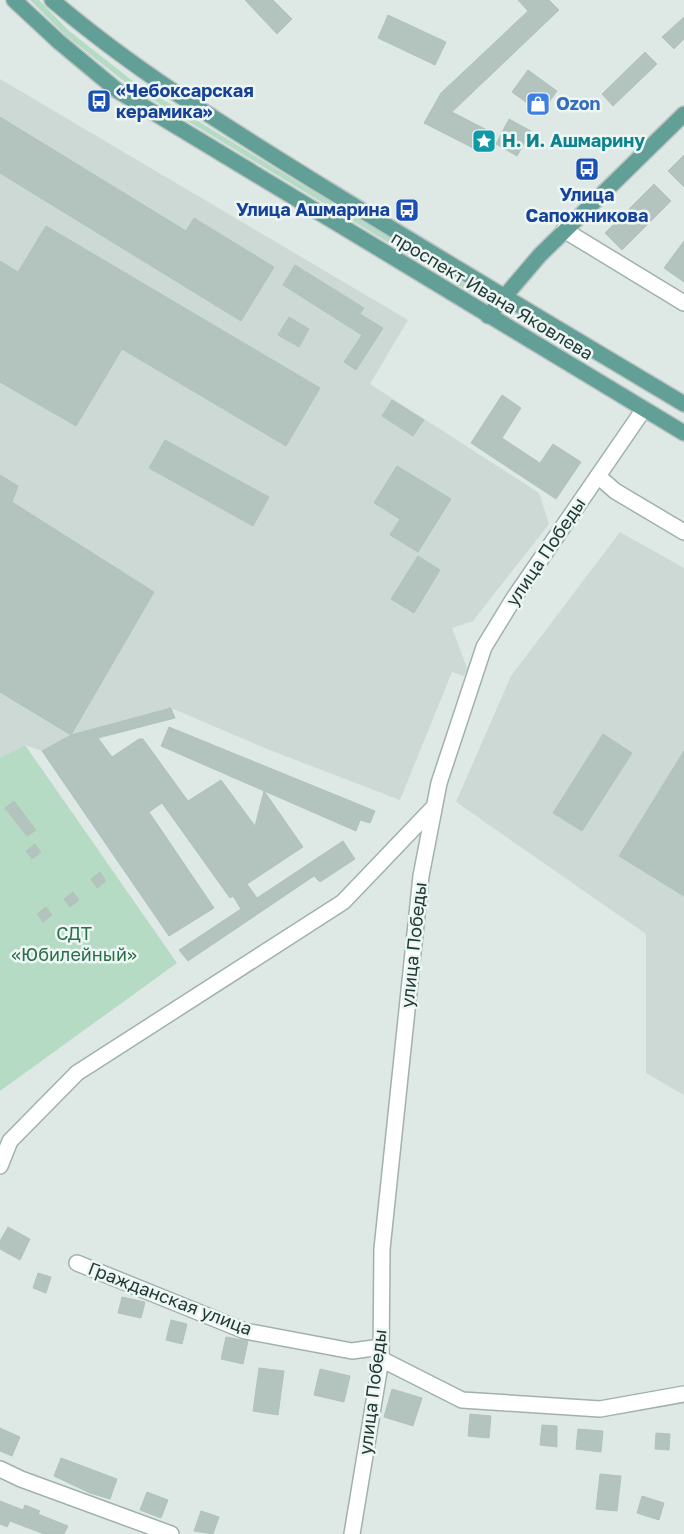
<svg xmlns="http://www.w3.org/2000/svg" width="684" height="1534" viewBox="0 0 684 1534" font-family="'Golos Text',sans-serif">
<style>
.built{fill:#ccd9d5}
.green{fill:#b6dbc4}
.building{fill:#b3c4bf;stroke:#b0c3bd}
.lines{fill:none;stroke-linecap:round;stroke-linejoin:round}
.minor-casing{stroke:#a1b1ad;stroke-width:18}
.major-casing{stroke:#bcc4c2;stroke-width:18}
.minor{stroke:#fff;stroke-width:15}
.major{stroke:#629f96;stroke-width:15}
.labels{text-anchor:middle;stroke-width:5;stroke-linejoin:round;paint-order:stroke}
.transit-label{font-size:18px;font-weight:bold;fill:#164399;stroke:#eef6f3;text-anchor:start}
.shop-label{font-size:18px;font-weight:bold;fill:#366cbe;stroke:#eef6f3;text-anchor:start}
.culture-label{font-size:18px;font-weight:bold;fill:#0d838f;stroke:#eef6f3;text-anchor:start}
.street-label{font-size:18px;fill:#1f3935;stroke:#eef6f3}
.park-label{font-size:18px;fill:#2a6f4c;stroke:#eef6f3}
</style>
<rect width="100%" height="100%" fill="#dee9e5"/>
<g class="built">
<path d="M0,79L408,320L370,384L539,493L549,524L473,621L452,628L467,668L464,676L452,672L400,800L267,749L171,708L71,735L42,751L25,745L0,758Z"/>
<path d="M620,532L684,568V1095L646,1073V934L456,802L511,676Z"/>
</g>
<g class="green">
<path d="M30,0H39L68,30L134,82L475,290L473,294L130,86L64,34Z"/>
<path d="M25,745L177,963L0,1091V758Z"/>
</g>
<g class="building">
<path d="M245,0H273L292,19L277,34Z"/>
<path d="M518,0H549L559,10L452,112L489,131L479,151L424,123L441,93L528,11Z"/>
<path d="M388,15L446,42L435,65L378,38Z"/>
<path d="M684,17V39L674,49L662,37Z"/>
<path d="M645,52L657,64L613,106L602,94Z"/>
<path d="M528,70L557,91L541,113L512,92Z"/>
<path d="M0,117L186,231L194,218L274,267L241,321L0,173Z"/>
<path d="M509,119L531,131L517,156L496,144Z"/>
<path d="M684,155V187L668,171Z"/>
<path d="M654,184L671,201L622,250L605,233Z"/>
<path d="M46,226L320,388L286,446L122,349L76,426L0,382V261L18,272Z"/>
<path d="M684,241V282L664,268Z"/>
<path d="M295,265L364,308L360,314L383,328L356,370L344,362L362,335L283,285Z"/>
<path d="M289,317L309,329L299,347L278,335Z"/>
<path d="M502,395L521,408L502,438L540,463L553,444L581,462L556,499L471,443Z"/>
<path d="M392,400L424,420L413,436L382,416Z"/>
<path d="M165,440L269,497L253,526L149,468Z"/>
<path d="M397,466L451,499L418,552L390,535L400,519L374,503Z"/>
<path d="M0,475L18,486L12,502L154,592L71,735L0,692Z"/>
<path d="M418,556L440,570L414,613L391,599Z"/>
<path d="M171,708L175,718L98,738L112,757L139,739H143L188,801L221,780L255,826L264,791L303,847L247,884L257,898L343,841L355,859L320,882L314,876L188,961L179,950L241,909L233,896L230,898L162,803L149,812L214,908L169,936L42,751L71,735Z"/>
<path d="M169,727L375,811L370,823L360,820L356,831L161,746Z"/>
<path d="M603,734L632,753L582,831L553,813Z"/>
<path d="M684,751V896L619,856Z"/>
<path d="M14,801L36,830L27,836L5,808Z"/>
<path d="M35,844L41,852L32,859L26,851Z"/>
<path d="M100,872L106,881L97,888L91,879Z"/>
<path d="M73,892L79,900L70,907L64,899Z"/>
<path d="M46,907L52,915L43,922L37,914Z"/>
<path d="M8,1227L30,1239L20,1260L0,1249V1241Z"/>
<path d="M38,1273L51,1277L46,1293L33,1288Z"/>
<path d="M122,1297L145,1302L141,1318L118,1313Z"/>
<path d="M171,1320L187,1324L182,1344L166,1340Z"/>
<path d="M226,1337L248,1341L243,1364L221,1359Z"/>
<path d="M259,1368L284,1371L278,1415L253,1411Z"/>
<path d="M320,1369L350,1376L344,1402L314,1395Z"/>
<path d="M392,1389L422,1398L413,1426L384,1417Z"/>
<path d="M470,1414L491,1416L489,1438L468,1436Z"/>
<path d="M542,1425L557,1426V1447L540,1445Z"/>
<path d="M0,1428L20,1437L12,1456L0,1451Z"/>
<path d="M578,1429L603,1431L601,1452L576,1449Z"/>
<path d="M656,1433L670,1434L669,1450L655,1449Z"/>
<path d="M61,1458L117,1479L110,1499L90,1493L54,1476Z"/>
<path d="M600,1474L621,1476L617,1511L596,1509Z"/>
<path d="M147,1492L168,1500L161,1518L140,1510Z"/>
<path d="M642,1496L664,1503L659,1520L637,1513Z"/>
<path d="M0,1501L23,1510L25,1505L40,1511L38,1514L68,1526L64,1534H44L10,1521L7,1527L0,1524Z"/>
<path d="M201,1511L219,1517L213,1534L194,1531Z"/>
</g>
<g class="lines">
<g class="minor-casing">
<g id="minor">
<path d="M564,230L684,303"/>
<path d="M598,476L615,491L684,532"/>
<path d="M0,1166L10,1141L77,1073L343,902L432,809"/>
<path d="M77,1263L245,1331L352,1351L381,1347"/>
<path d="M381,1359L462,1400L600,1409L684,1394"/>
<path d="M0,1469L21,1479L171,1534"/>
<path d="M352,1534L381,1359L382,1249L421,876L439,783L484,647L514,598L644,409"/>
</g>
</g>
<g class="major-casing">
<g id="major">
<path d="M14,0L58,41L118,91L684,433"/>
<path d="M52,0C136,72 229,128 322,186C442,260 563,332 684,404"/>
<path d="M488,316L540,255L684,114"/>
</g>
</g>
<use href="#minor" class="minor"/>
<use href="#major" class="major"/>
</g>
<defs>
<g id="bus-square" transform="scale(1.25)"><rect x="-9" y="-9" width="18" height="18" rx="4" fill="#1a4fb4" stroke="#eef6f3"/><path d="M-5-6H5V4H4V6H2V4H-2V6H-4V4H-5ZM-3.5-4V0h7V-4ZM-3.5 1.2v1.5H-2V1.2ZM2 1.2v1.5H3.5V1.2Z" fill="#fff"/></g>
<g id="shop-square" transform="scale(1.25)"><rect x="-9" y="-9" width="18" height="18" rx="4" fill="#3f7fe0" stroke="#eef6f3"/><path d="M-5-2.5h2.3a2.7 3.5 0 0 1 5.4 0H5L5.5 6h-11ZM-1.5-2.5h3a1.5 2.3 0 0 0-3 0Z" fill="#fff"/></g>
<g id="sight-square" transform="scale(1.25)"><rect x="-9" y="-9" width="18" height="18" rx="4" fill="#0f9aa8" stroke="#eef6f3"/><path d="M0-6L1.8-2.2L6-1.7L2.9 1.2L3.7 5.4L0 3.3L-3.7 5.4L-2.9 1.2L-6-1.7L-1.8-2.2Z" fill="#fff"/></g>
</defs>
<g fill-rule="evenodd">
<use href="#bus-square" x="99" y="101"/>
<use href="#shop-square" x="538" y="104"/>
<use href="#sight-square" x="484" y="141"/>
<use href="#bus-square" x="587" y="169"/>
<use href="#bus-square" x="407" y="210"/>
</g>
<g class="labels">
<g class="transit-label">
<text x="116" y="97">«Чебоксарская<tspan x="116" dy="21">керамика»</tspan></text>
<text x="587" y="201" text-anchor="middle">Улица<tspan x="587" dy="21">Сапожникова</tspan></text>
<text x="390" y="216" text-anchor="end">Улица Ашмарина</text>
</g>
<g class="shop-label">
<text x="556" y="110">Ozon</text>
</g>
<g class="culture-label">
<text x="502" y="147">Н. И. Ашмарину</text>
</g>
<g class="street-label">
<text transform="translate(492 296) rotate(31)" y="6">проспект Ивана Яковлева</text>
<text transform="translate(546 552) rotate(-56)" y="6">улица Победы</text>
<text transform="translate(414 945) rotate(-84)" y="6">улица Победы</text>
<text transform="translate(170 1299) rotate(21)" y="6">Гражданская улица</text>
<text transform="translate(373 1392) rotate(-83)" y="6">улица Победы</text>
</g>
<g class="park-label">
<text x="74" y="940">СДТ<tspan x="74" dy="21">«Юбилейный»</tspan></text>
</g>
</g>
</svg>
